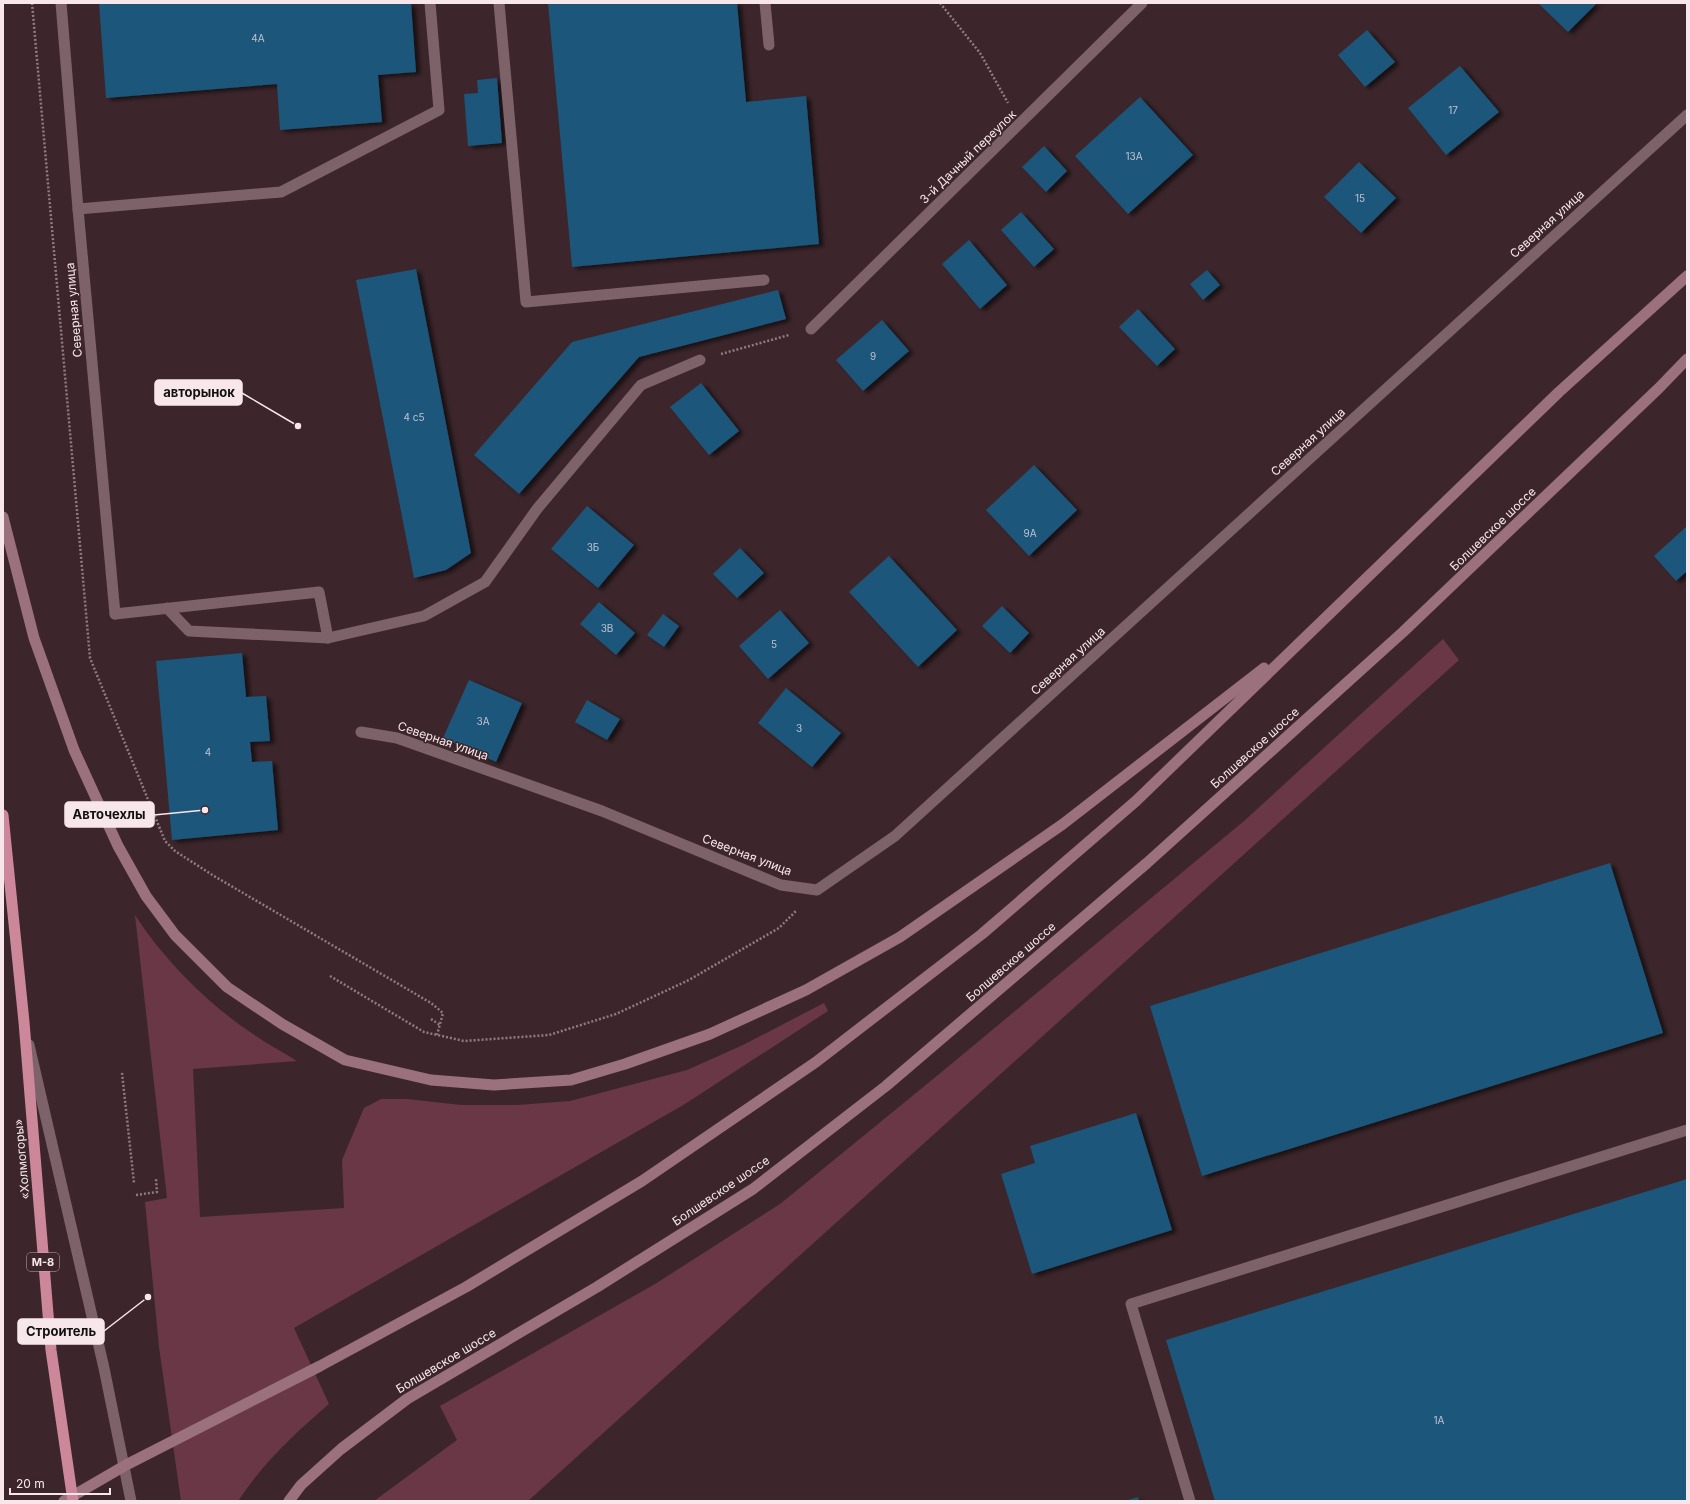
<svg xmlns="http://www.w3.org/2000/svg" width="1690" height="1504" viewBox="0 0 1690 1504" font-family="Inter,sans-serif">
<style>
.green{fill:#6a3746}
.building{fill:#1c567a;filter:url(#shadow)}
.lines{fill:none;stroke-linecap:round;stroke-linejoin:round}
.path{stroke:#8f7c81;stroke-width:2.5;stroke-dasharray:2 2;stroke-linecap:butt}
.service{stroke:#7d6369;stroke-width:11}
.minor{stroke:#7d6369;stroke-width:11}
.tertiary{stroke:#7d6369;stroke-width:11}
.secondary{stroke:#9a717c;stroke-width:11}
.trunk{stroke:#cc889a;stroke-width:11}
.labels{text-anchor:middle;stroke-width:3;stroke-linejoin:round;paint-order:stroke}
.number-label{font-size:10px;fill:#c0c3cf}
.shield{fill:#3c262c;stroke:#bfadb2;stroke-width:1}
.shield-label{font-size:11px;font-weight:bold;fill:#f7e7eb}
.street-label{font-size:12px;fill:#f7e7eb;stroke:#3c262c}
.leader{fill:none;stroke:#f7e7eb;stroke-width:1.5}
.callout-dot{fill:#f7e7eb;stroke:#3c262c;stroke-width:1.5}
.callout{fill:#f7e7eb;stroke:#f7e7eb;stroke-width:1.5}
.callout-label{font-size:13px;text-anchor:middle;font-weight:bold;fill:#111}
</style>
<defs>
<filter id="shadow"><feDropShadow dx="4.5" dy="2.5" stdDeviation="2" flood-color="#0009"/></filter>
</defs>
<rect width="100%" height="100%" fill="#3c262c"/>
<g class="green">
<path d="M1443,639L1459,660L528,1501H374L457,1440L440,1406L655,1284L780,1204L938,1075L1244,821Z"/>
<path d="M135,915C164,960 209,1005 253,1034C267,1044 283,1052 297,1061L193,1069L200,1217L344,1208L342,1160L364,1108L381,1099H407L461,1105H518L570,1101L687,1070L743,1045L824,1003L828,1011L685,1104L294,1328L329,1404C294,1434 264,1462 238,1501H181L159,1347L145,1202L167,1198Z"/>
</g>
<g class="building">
<path d="M99,3H411L416,72L378,75L382,122L280,130L277,84L106,98Z"/>
<path d="M548,3H737L746,102L806,96L819,244L572,267Z"/>
<path d="M1538,3H1594L1596,4L1568,32Z"/>
<path d="M1367,30L1395,62L1365,87L1338,55Z"/>
<path d="M1460,66L1499,112L1446,155L1408,108Z"/>
<path d="M497,78L502,143L468,146L464,94L478,93L477,80Z"/>
<path d="M1140,97L1193,155L1128,214L1075,156Z"/>
<path d="M1044,146L1067,171L1046,192L1022,167Z"/>
<path d="M1359,162L1396,198L1361,233L1324,197Z"/>
<path d="M1021,212L1054,249L1034,267L1001,230Z"/>
<path d="M969,240L1007,285L980,309L942,264Z"/>
<path d="M416,269L471,553L446,570L414,578L356,280Z"/>
<path d="M1207,270L1220,285L1203,300L1190,284Z"/>
<path d="M778,290L786,319L639,357L519,494L474,455L572,342Z"/>
<path d="M1138,309L1175,349L1157,366L1119,327Z"/>
<path d="M882,320L909,351L863,391L836,360Z"/>
<path d="M701,383L739,431L709,455L670,407Z"/>
<path d="M1034,465L1077,510L1029,556L986,510Z"/>
<path d="M587,506L634,545L598,588L551,549Z"/>
<path d="M1687,526V571L1676,581L1654,556Z"/>
<path d="M740,548L764,573L737,598L713,574Z"/>
<path d="M889,556L957,630L918,667L849,592Z"/>
<path d="M599,602L635,633L616,655L580,624Z"/>
<path d="M1002,606L1029,633L1010,653L982,626Z"/>
<path d="M780,610L809,643L768,679L739,646Z"/>
<path d="M663,614L679,626L664,647L647,635Z"/>
<path d="M242,653L246,697L266,696L270,741L250,742L252,762L272,761L278,830L172,840L156,661Z"/>
<path d="M469,680L522,703L496,762L443,738Z"/>
<path d="M786,688L841,733L812,767L758,723Z"/>
<path d="M587,700L620,719L607,740L575,722Z"/>
<path d="M1610,863L1663,1033L1202,1176L1150,1006Z"/>
<path d="M1136,1113L1172,1230L1032,1274L1001,1174L1035,1163L1030,1146Z"/>
<path d="M1687,1179V1501H1215L1166,1340Z"/>
<path d="M1138,1497L1139,1501H1125Z"/>
</g>
<g class="lines">
<g class="path">
<path d="M32,3L90,658L165,841L175,851L214,876L431,1003L443,1013L437,1035"/>
<path d="M940,3L980,53L1008,103"/>
<path d="M721,354L789,335"/>
<path d="M330,976L424,1032L464,1041L549,1035L616,1014L689,980L779,928L797,910"/>
<path d="M431,1019L440,1025"/>
<path d="M122,1073L134,1183"/>
<path d="M136,1195L157,1192L156,1179"/>
</g>
<g class="service">
<path d="M499,3L526,302L764,280"/>
<path d="M765,3L769,45"/>
<path d="M78,209L281,192L439,110L430,3"/>
<path d="M167,608L189,631L328,638L424,616L485,582L537,509L641,385L700,360"/>
<path d="M115,614L319,592L328,638"/>
<path d="M1190,1501L1131,1304L1687,1130"/>
</g>
<g class="minor">
<path d="M61,3L78,209L115,614"/>
<path d="M811,329L1142,3"/>
<path d="M361,732L397,738L602,811L781,885L817,890L895,836L1687,115"/>
</g>
<path class="tertiary" d="M29,1045L104,1368L131,1501"/>
<g class="secondary">
<path d="M3,517L34,638L74,750L118,846L146,896L175,935L227,987L282,1024L345,1060L431,1080L494,1085L571,1080L625,1064L710,1034L806,990L900,937L1063,824L1264,668"/>
<path d="M64,1501L126,1465L320,1366L466,1287L642,1181L816,1062L982,934L1136,801L1559,392L1687,276"/>
<path d="M289,1501L301,1485L341,1449L407,1399L597,1287L753,1189L886,1086L1147,863L1403,632L1659,388L1687,359"/>
</g>
<path class="trunk" d="M3,815L24,1022L51,1350L73,1501"/>
</g>
<g class="labels">
<g class="number-label">
<text x="258" y="42">4А</text>
<text x="1453" y="114">17</text>
<text x="1134" y="160">13А</text>
<text x="1360" y="202">15</text>
<text x="873" y="360">9</text>
<text x="414" y="421">4 с5</text>
<text x="1030" y="537">9А</text>
<text x="593" y="551">3Б</text>
<text x="607" y="632">3В</text>
<text x="774" y="648">5</text>
<text x="483" y="725">3А</text>
<text x="799" y="732">3</text>
<text x="208" y="756">4</text>
<text x="1439" y="1424">1А</text>
</g>
<rect class="shield" x="27" y="1253" width="32" height="18" rx="3"/>
<g class="shield-label">
<text x="43" y="1266">М-8</text>
</g>
<g class="street-label">
<text transform="translate(968 157) rotate(-44)" y="4">3-й Дачный переулок</text>
<text transform="translate(1547 224) rotate(-42)" y="4">Северная улица</text>
<text transform="translate(74 310) rotate(-95)" y="4">Северная улица</text>
<text transform="translate(1308 442) rotate(-42)" y="4">Северная улица</text>
<text transform="translate(1493 529) rotate(-44)" y="4">Болшевское шоссе</text>
<text transform="translate(1068 661) rotate(-42)" y="4">Северная улица</text>
<text transform="translate(443 741) rotate(19)" y="4">Северная улица</text>
<text transform="translate(1255 748) rotate(-42)" y="4">Болшевское шоссе</text>
<text transform="translate(747 855) rotate(21)" y="4">Северная улица</text>
<text transform="translate(1011 962) rotate(-41)" y="4">Болшевское шоссе</text>
<text transform="translate(22 1159) rotate(-95)" y="4">«Холмогоры»</text>
<text transform="translate(721 1191) rotate(-34)" y="4">Болшевское шоссе</text>
<text transform="translate(446 1361) rotate(-31)" y="4">Болшевское шоссе</text>
</g>
</g>
<path class="leader" d="M298 426L242 393M205 810L154 815M148 1297L104 1331"/>
<g class="callout-dot">
<circle cx="298" cy="426" r="4"/>
<circle cx="205" cy="810" r="4"/>
<circle cx="148" cy="1297" r="4"/>
</g>
<g class="callout">
<rect x="155" y="380" width="87" height="25" rx="4"/>
<rect x="65" y="802" width="89" height="25" rx="4"/>
<rect x="18" y="1319" width="86" height="25" rx="4"/>
</g>
<g class="callout-label">
<text x="199" y="397">авторынок</text>
<text x="109" y="819">Авточехлы</text>
<text x="61" y="1336">Строитель</text>
</g>
<rect width="1690" height="1504" fill="none" stroke="#f7e7eb" stroke-width="8"/>
<path d="M10 1488v6h100v-6" fill="none" stroke="#f7e7eb" stroke-width="2"/>
<text x="16" y="1488" font-size="12" fill="#f7e7eb" stroke="#3c262c" stroke-width="3" paint-order="stroke">20 m</text>
</svg>
